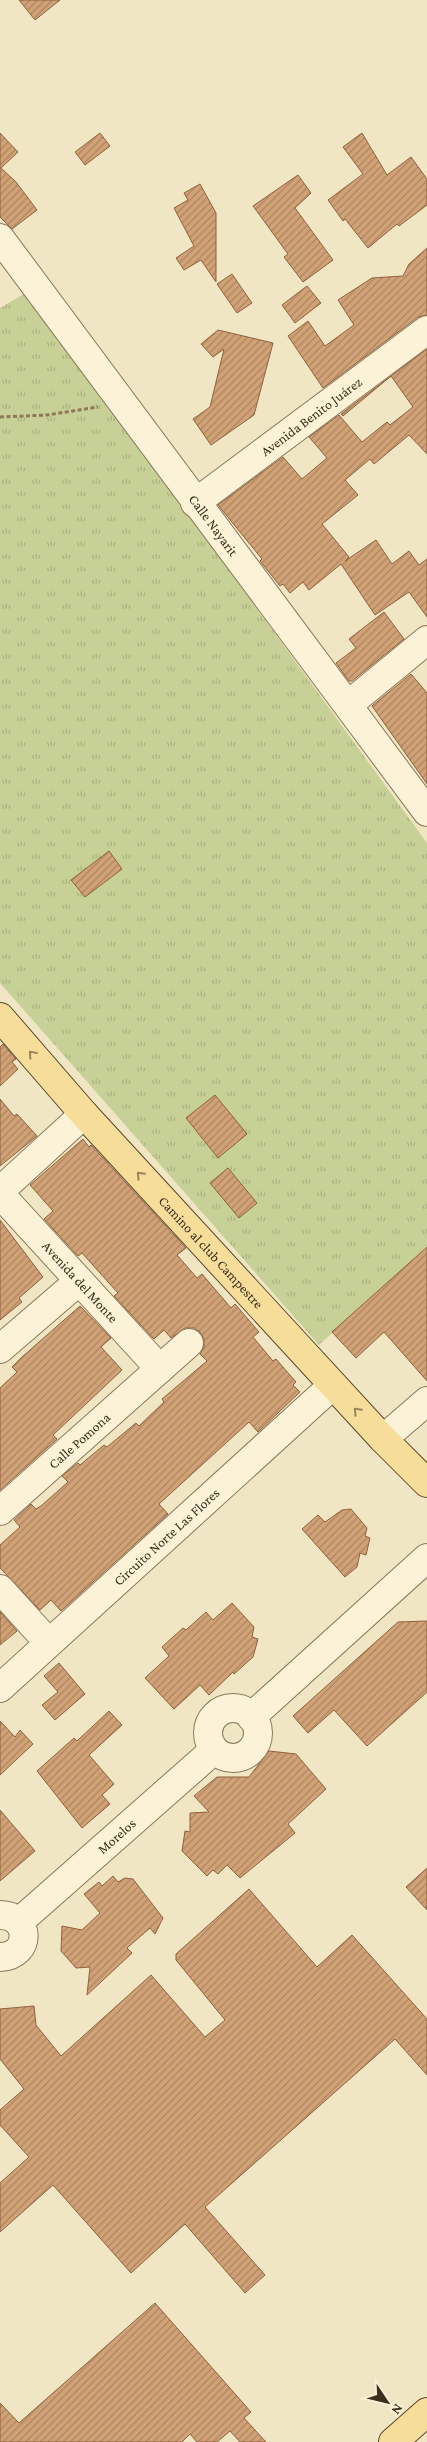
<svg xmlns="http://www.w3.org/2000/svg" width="427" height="2442" viewBox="0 0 427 2442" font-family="'Crimson Pro',serif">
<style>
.grass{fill:url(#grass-tufts)}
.building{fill:url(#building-hatch);stroke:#8e613d}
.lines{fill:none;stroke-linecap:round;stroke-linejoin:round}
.minor-casing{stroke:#8d7859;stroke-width:30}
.major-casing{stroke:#5b452d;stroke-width:30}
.path{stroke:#8d7859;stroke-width:3;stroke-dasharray:4 2.5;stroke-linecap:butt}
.minor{stroke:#fbf2d8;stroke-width:28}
.major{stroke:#f6de9a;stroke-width:28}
.oneway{stroke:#99865c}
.labels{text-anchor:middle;stroke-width:5;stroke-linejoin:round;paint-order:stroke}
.street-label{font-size:14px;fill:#3c2e1e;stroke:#f8f0d4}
</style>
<defs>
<pattern id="grass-tufts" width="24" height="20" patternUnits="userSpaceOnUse" patternTransform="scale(1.25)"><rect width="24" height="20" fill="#c7d097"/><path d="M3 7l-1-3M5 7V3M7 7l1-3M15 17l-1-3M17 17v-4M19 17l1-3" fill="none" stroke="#acb382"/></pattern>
<pattern id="building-hatch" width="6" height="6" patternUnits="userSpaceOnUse" patternTransform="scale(1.25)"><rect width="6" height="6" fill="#d2a277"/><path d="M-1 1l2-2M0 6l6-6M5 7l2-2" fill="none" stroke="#ac8461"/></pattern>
</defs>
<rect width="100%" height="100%" fill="#f1e6c4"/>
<path class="grass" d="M24,294L184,508L427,843V1246L319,1345L0,983V308Z"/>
<g class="building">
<path d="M19,0H60L35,20Z"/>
<path d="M0,133L18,152L1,168L16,182L37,210L12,229L0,217Z"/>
<path d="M100,133L110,146L85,165L75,152Z"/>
<path d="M362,133L387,175L411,157L427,179V205L399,226L397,224L368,248L345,219L343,221L328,200L363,174L343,147Z"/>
<path d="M298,175L311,193L295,208L333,260L303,282L284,257L288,254L253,206Z"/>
<path d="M200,184L216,213V282L201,260L184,270L176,258L194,246L174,208L188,200L184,193Z"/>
<path d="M427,248V315L418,317L323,388L288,336L308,321L325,346L354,325L338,300L372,278L403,276L409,264Z"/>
<path d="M232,274L252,303L237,313L217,284Z"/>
<path d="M307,286L321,303L295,323L282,305Z"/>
<path d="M218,330L273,343L254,415L211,445L193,419L210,407L224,349L213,357L201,344Z"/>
<path d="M427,349V454L409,435L374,464L370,459L345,480L358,495L322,524L349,557L345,561L376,540L392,564L409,551L419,565L427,559V617L409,592L375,615L341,564L309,590L303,582L290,593L283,584L280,586L260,561L262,559L218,505L283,457L302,479L327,458L309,437L339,415L362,442L387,422L390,425L413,407L391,376L343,416L341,414Z"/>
<path d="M384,612L404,639L352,681H349L336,663L356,648L349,639Z"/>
<path d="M411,674L427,693V784L372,706Z"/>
<path d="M109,851L122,869L85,897L71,880Z"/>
<path d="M3,1044L16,1059L12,1062L18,1069L0,1086V1047Z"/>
<path d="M215,1095L247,1134L218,1158L186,1118Z"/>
<path d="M0,1099L14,1116L17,1114L37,1136L0,1166Z"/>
<path d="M83,1139L89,1147L91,1145L186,1248L177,1255L197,1278L202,1274L231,1308L235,1304L259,1332L253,1337L273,1361L276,1359L296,1382L293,1385L300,1392L258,1432L249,1422L170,1494L159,1504L168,1514L61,1611L51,1600L40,1610L0,1568V1545L20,1527L14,1520L31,1504L36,1509L41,1506L68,1482L62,1476L78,1463L80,1465L104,1445L107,1447L136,1423L139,1426L164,1402L162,1399L207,1361L200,1354L204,1347V1339L200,1332L194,1328H185L171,1338L164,1330L154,1339L114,1296L118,1293L82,1253L78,1256L44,1219L53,1211L30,1185Z"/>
<path d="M228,1168L257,1203L239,1218L210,1183Z"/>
<path d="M0,1220L43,1277L19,1298L22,1302L0,1320Z"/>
<path d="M427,1247V1381L384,1332L356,1358L332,1332Z"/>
<path d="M80,1306L111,1338L101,1347L122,1370L53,1435L57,1439L0,1490V1388L17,1372L12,1367L22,1357Z"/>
<path d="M351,1509L367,1528L365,1536L370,1538L366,1555L360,1553L357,1567L345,1577L302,1529L318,1515L325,1522L342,1510Z"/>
<path d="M232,1603L254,1627L252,1637L258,1639L253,1657L234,1674L233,1672L209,1695L200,1685L174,1709L145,1678L169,1656L162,1647L183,1628L186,1630L206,1612L213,1620Z"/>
<path d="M0,1612L17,1631L0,1645Z"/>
<path d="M427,1621V1692L367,1746L334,1710L308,1733L293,1716L398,1622Z"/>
<path d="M59,1663L85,1694L55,1720L42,1705L58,1692L44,1676Z"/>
<path d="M109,1711L122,1725L89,1755L114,1784L102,1795L110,1804L82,1828L37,1771L74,1738L77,1741Z"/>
<path d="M0,1721L15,1737L20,1730L33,1744L0,1775Z"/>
<path d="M269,1751L296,1754L326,1789L288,1824L295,1833L240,1878L227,1865L218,1874L213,1870L207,1876L182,1851L185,1831L190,1832V1813L209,1812L194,1796L217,1777H249Z"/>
<path d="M0,1810L35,1851L0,1881Z"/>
<path d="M427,1868V1910L406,1887Z"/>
<path d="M113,1876L118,1882L125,1878L133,1879L163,1918L155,1934L150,1928L127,1948L132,1953L87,1995L90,1967L76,1968L61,1951L62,1926L82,1930L100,1913L84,1894L99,1882L102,1886Z"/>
<path d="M249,1889L317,1967L352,1935L427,2019V2075L395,2039L205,2207L265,2275L245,2293L185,2224L131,2273L53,2185L0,2232V2183L29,2157L0,2125V2110L24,2089L0,2059V2009L34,2006L36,2025L61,2056L151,1975L205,2037L225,2020L176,1960V1954Z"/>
<path d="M155,2303L251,2412L244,2418L266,2442H240L230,2431L217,2442H197L190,2434L182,2442H0V2403L19,2423Z"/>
</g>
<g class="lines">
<g class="minor-casing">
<g id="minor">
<path id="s1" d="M0,238L427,812"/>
<path id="s2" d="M195,503L427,330"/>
<path d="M348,705L427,640"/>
<path d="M0,1191L84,1114"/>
<path id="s3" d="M0,1194L160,1369"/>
<path d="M0,1349L79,1281"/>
<path d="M383,1439L427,1401"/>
<path id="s4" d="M0,1511L189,1343"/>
<path d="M0,1589L48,1642"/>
<path id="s5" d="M0,1688L333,1385"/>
<circle cx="233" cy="1733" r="25"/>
<path d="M251,1717L427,1558"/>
<path d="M0,1915C31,1915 32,1956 0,1957"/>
<path id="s6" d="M19,1922L214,1750"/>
</g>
</g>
<g class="major-casing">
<g id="major">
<path id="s7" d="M0,1017L84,1114L383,1439L427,1483"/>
<path d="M393,2442L427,2412"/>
</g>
</g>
<path class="path" d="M0,417L47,415L98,407"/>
<use href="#minor" class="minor"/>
<use href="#major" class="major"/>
</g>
<defs><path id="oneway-chevron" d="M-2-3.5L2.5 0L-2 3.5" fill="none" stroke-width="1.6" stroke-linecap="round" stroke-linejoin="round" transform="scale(1.25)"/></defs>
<g class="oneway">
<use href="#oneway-chevron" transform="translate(32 1054) rotate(-131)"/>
<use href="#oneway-chevron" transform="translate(140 1175) rotate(-133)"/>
<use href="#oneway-chevron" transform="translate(357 1411) rotate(-133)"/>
</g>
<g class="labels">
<g class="street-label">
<text dy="5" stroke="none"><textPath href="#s2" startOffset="145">Avenida Benito Juárez</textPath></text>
<text dy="5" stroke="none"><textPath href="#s1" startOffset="358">Calle Nayarit</textPath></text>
<text dy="5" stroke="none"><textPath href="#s7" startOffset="316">Camino al club Campestre</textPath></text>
<text dy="5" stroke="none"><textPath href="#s3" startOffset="119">Avenida del Monte</textPath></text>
<text dy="5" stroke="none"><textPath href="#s4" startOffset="106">Calle Pomona</textPath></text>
<text dy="5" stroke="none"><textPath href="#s5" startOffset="225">Circuito Norte Las Flores</textPath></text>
<text dy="5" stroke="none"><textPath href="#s6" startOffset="130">Morelos</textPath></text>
</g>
</g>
<g transform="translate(387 2402) rotate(125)" stroke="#f8f0d4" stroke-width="4" paint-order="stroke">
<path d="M0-4L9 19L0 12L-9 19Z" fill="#3c2e1e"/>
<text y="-8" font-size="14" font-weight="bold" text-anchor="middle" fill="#3c2e1e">N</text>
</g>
</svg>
